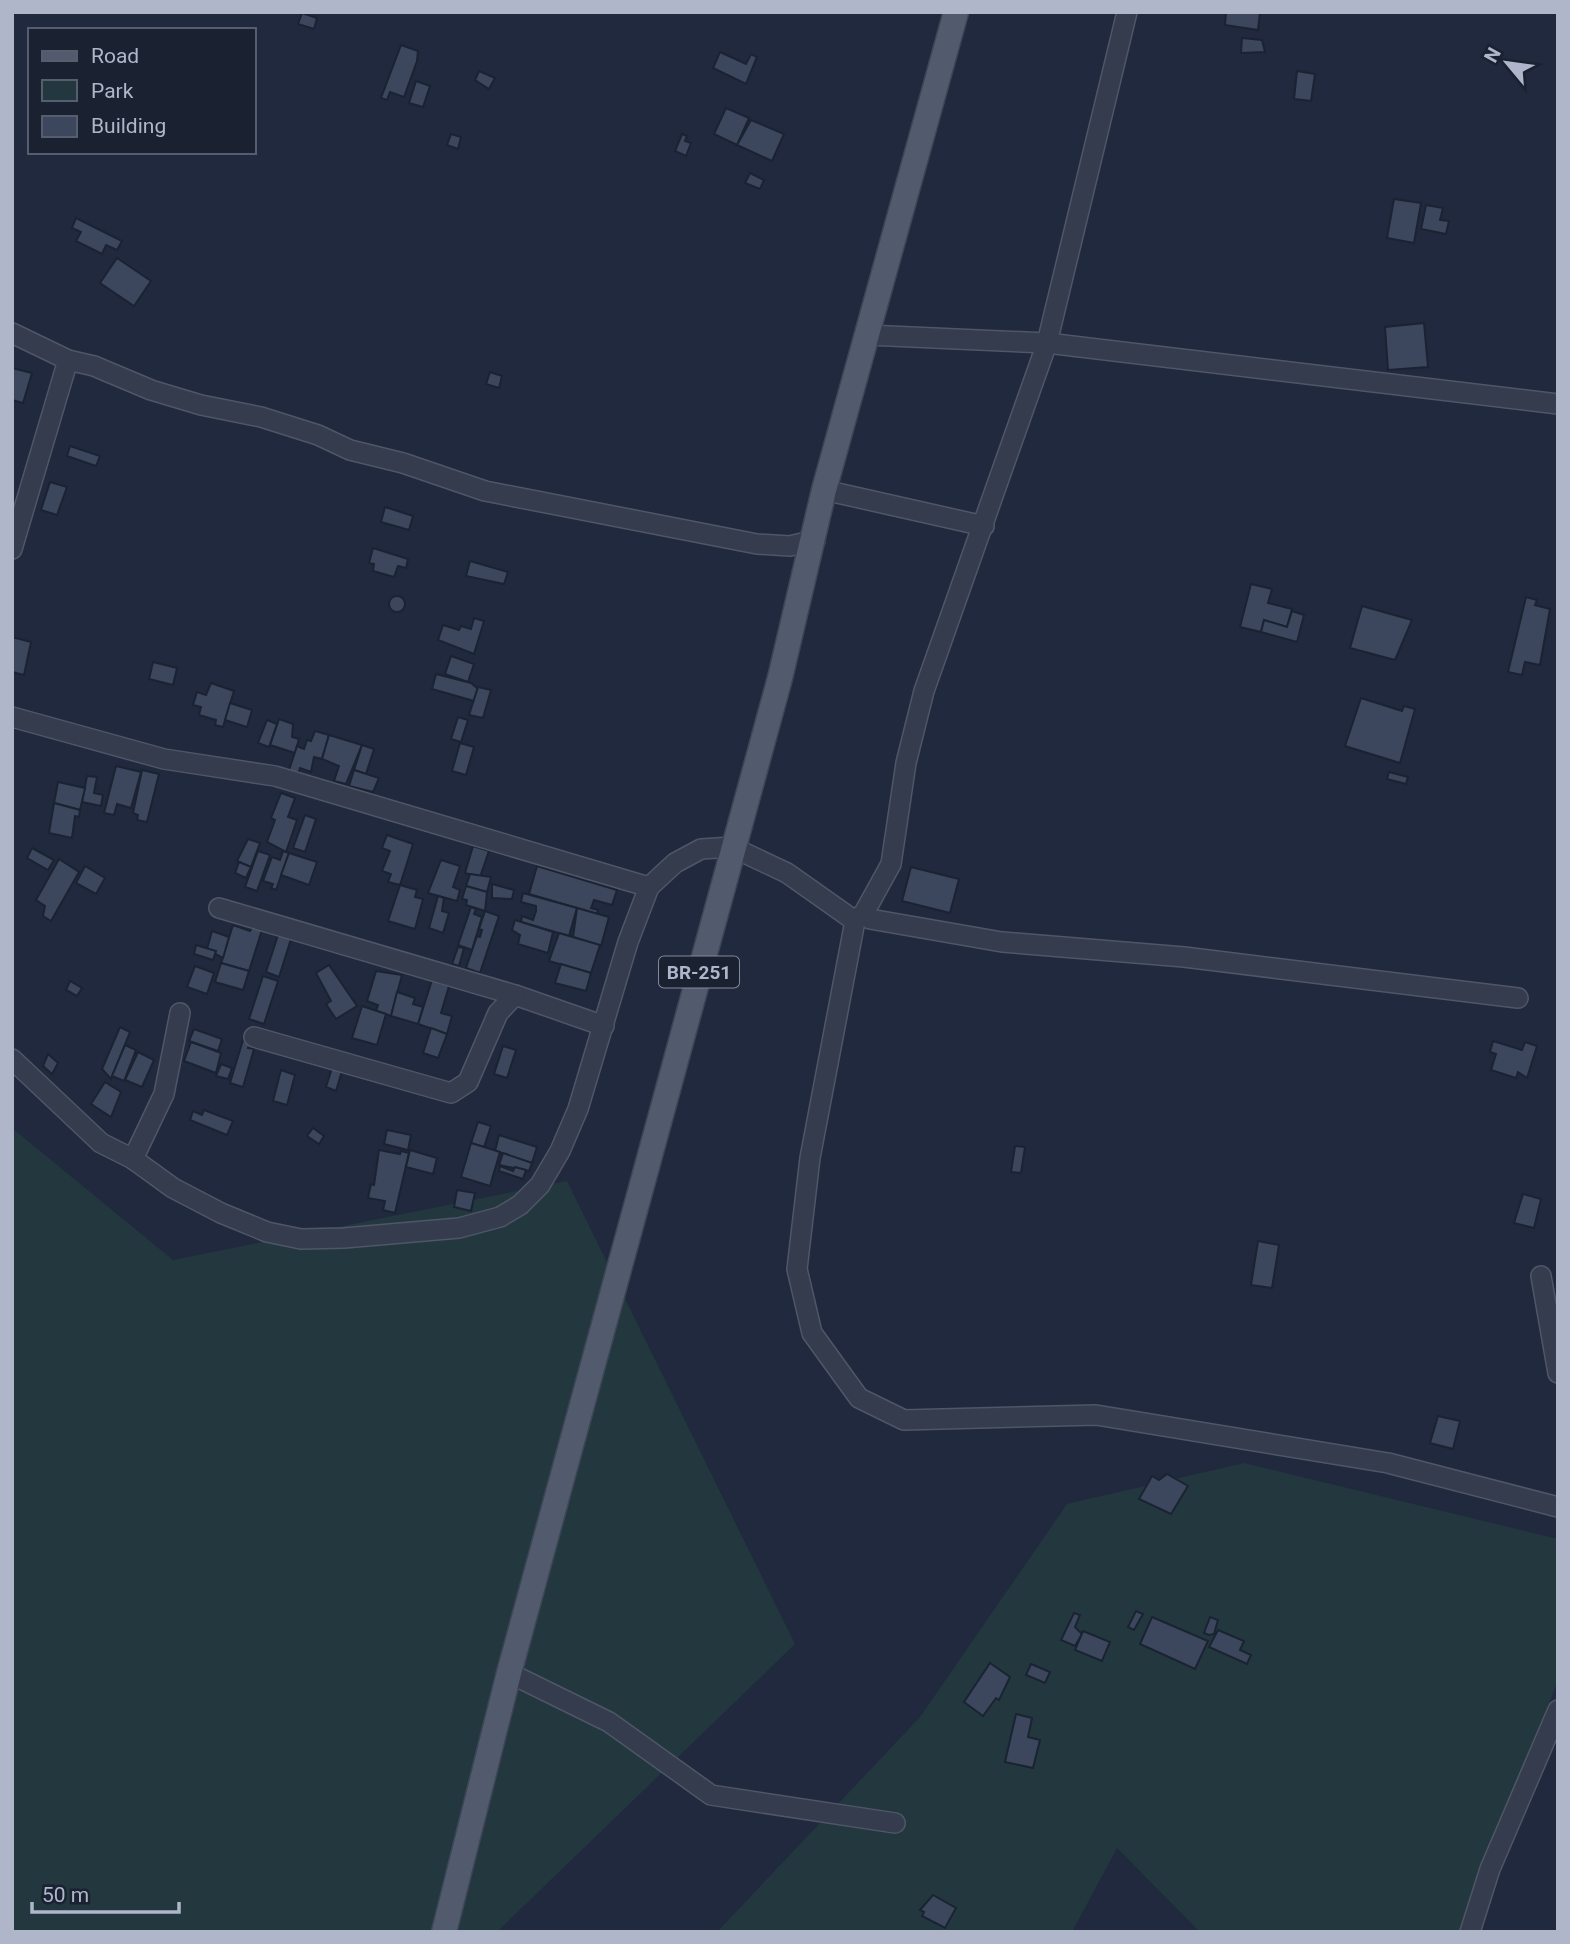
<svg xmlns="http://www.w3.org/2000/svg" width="1570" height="1944" viewBox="0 0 1570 1944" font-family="Roboto,sans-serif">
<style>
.green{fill:#22383e}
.building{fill:#3c475d;stroke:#1b2333;stroke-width:2}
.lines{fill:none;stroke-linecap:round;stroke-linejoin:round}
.minor-casing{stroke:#4f5667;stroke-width:22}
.major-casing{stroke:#3d4556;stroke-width:27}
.minor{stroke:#343c4d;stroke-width:19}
.major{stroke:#525b6d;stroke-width:24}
.labels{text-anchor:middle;stroke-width:5;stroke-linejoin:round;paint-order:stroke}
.shield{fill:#1a2131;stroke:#82899b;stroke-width:2}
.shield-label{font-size:19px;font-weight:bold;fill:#afb6c9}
</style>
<rect width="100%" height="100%" fill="#20293d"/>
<g class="green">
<path d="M12,1128L173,1260L567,1181L795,1644L497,1932H12Z"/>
<path d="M1244,1463L1558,1539V1679L1468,1932H1200L1117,1848L1072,1932H717L920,1717L1067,1504Z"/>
</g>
<g class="building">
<path d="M1226,12H1260L1258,30L1225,25Z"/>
<path d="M302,13L317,18L314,29L298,24Z"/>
<path d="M1242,38L1262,40L1265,52L1241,53Z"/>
<path d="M401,45L418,51L417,61L404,97L390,92L387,100L381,98Z"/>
<path d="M720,52L746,64L751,54L757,57L746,84L713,68Z"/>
<path d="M479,71L495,78L489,89L475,80Z"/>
<path d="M1297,71L1315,74L1311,101L1294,99Z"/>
<path d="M416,81L430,86L423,107L409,103Z"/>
<path d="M726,108L749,118L737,145L714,134Z"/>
<path d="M751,120L784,134L772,161L737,145Z"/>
<path d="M451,134L461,137L458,149L447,145Z"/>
<path d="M682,134L687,136L685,141L691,143L686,156L675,151Z"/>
<path d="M750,173L764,180L760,189L745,183Z"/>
<path d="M1394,199L1421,203L1414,243L1387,238Z"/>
<path d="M1426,205L1443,208L1440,220L1449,221L1446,234L1421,229Z"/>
<path d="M76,218L122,241L117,250L106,245L102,254L76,241L81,232L72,228Z"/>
<path d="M117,258L151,281L134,306L100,283Z"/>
<path d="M1424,323L1428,367L1388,370L1385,327Z"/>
<path d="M12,368L32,373L23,403L12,400Z"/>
<path d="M490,372L502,376L499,388L486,384Z"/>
<path d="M70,446L100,456L96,466L67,456Z"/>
<path d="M50,482L67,487L57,515L41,510Z"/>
<path d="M385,507L413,516L409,530L381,522Z"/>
<path d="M373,548L408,559L406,568L398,566L394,577L373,571L374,564L369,563Z"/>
<path d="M470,561L508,572L504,584L466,576Z"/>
<path d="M1251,584L1272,589L1268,603L1292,609L1287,627L1264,620L1261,632L1240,627Z"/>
<circle cx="397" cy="604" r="8"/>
<path d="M1526,597L1537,600L1535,605L1550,609L1540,665L1525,662L1522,675L1508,672Z"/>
<path d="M1362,606L1412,620L1395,660L1350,648Z"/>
<path d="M1292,611L1304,615L1297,642L1261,632L1264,620L1287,627Z"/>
<path d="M474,618L484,621L474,654L438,640L443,625L459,630L461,626L471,629Z"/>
<path d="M12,637L31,642L24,675L12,672Z"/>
<path d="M451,656L474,664L468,682L445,674Z"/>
<path d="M153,662L177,668L173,685L149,679Z"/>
<path d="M436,674L471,683L478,689L474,701L432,689Z"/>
<path d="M211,683L234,691L223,727L215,725L216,720L199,715L201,707L193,705L197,692L206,695Z"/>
<path d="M478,687L491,690L483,718L469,715Z"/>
<path d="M1361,698L1402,711L1404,706L1415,709L1400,763L1345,746Z"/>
<path d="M230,703L252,710L247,727L225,720Z"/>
<path d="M458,717L468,720L461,742L451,739Z"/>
<path d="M279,719L293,724L292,737L299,739L295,753L270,745Z"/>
<path d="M267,720L277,724L269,747L258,743Z"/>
<path d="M315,731L329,735L322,759L314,757L311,772L300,768L299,772L288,773L297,746L304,749L307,740L311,741Z"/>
<path d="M329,735L362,745L346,784L334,781L339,766L322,759Z"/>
<path d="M460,743L474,747L466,775L452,771Z"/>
<path d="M362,745L374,749L366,774L354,770Z"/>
<path d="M116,766L141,772L131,808L117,804L114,815L104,813Z"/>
<path d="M142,770L159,774L147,822L137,820L138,815L133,813Z"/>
<path d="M354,770L379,778L373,792L349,786Z"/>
<path d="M1389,772L1408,777L1406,784L1387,779Z"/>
<path d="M87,776L97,777L94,793L103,795L101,806L82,802Z"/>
<path d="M58,782L85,788L80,810L54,803Z"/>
<path d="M281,793L295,798L288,817L297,820L286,852L267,842L275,820L271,818Z"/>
<path d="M54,803L80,810L79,817L75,816L72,838L49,833Z"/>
<path d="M305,815L316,819L305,852L293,848Z"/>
<path d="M387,835L413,844L400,885L388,882L391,874L382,871L390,851L382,848Z"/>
<path d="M248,839L260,843L251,867L237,861Z"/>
<path d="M473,846L489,851L480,877L465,873Z"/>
<path d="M32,848L54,860L48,870L27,858Z"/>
<path d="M258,851L270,855L257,891L245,887Z"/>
<path d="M283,851L289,853L276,890L271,888L273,884L263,881L272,857L280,860Z"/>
<path d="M289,853L317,862L309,885L281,875Z"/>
<path d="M59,859L79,872L51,921L43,916L45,906L36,900Z"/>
<path d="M441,860L460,866L453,887L460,890L457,901L428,893Z"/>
<path d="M239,862L251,867L246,878L235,873Z"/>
<path d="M85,866L105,878L96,894L76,883Z"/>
<path d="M537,866L617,890L612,905L594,900L591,908L598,910L597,914L529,894Z"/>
<path d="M911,867L959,879L950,913L902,901Z"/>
<path d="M470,874L491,877L487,892L466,886Z"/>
<path d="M492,884L514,890L512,899L492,898Z"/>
<path d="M400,885L417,890L415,897L423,899L415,929L388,921Z"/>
<path d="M466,886L487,892L485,911L466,905L467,900L462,899Z"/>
<path d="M523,893L577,908L569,936L521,922L522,916L533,920L536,911V906L521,902Z"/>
<path d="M438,896L444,898L442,911L449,913L443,933L429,928Z"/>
<path d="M471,907L476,909L474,914L482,917L472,950L458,945Z"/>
<path d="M577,908L609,917L601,946L573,937Z"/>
<path d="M485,911L499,916L480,973L466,968L477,936L480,937L482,930L479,929Z"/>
<path d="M515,920L553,932L548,953L518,944L520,935L512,930Z"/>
<path d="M233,925L250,931L252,927L262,930L249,971L221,963Z"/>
<path d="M212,931L229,937L223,958L207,949Z"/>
<path d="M559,933L600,945L591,973L549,961Z"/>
<path d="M278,935L291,939L279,977L266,972Z"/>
<path d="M196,945L216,951L213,960L194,954Z"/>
<path d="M458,947L464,948L459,966L452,964Z"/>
<path d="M221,963L249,971L243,990L215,982Z"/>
<path d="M561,964L591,973L586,991L555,983Z"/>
<path d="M329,965L357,1006L336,1019L326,1004L331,1001L316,973Z"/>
<path d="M195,966L214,973L207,994L187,987Z"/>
<path d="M376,971L402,975L391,1016L376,1011L378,1005L367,1001Z"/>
<path d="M263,976L278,981L264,1024L249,1019Z"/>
<path d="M432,980L449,986L441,1013L452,1016L447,1034L418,1024Z"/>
<path d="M70,981L82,988L77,996L66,990Z"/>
<path d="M397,992L415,998L413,1004L423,1007L418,1024L391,1016Z"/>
<path d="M362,1006L386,1014L377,1045L352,1038Z"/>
<path d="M120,1027L130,1032L111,1079L102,1069Z"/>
<path d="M431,1028L447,1034L438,1058L423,1053Z"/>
<path d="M194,1029L222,1039L218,1051L189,1041Z"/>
<path d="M243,1040L250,1043L248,1048L254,1049L243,1087L230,1083Z"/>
<path d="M1493,1041L1522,1050L1525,1042L1537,1046L1527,1078L1518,1072L1516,1078L1491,1070L1496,1054L1490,1052Z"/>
<path d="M191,1042L221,1053L216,1073L184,1061Z"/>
<path d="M125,1045L136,1050L124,1081L112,1076Z"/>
<path d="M503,1046L516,1050L507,1078L494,1074Z"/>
<path d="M138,1052L154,1060L142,1087L125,1080Z"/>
<path d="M48,1054L58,1063L52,1074L43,1066Z"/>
<path d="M221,1064L232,1068L228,1079L216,1076Z"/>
<path d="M332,1068L342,1071L336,1091L326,1087Z"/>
<path d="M281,1070L295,1075L287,1105L273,1101Z"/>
<path d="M105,1082L121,1092L111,1117L91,1104Z"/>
<path d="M204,1110L233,1121L227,1135L190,1120L193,1111L202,1115Z"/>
<path d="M478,1122L491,1126L484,1147L471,1143Z"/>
<path d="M313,1128L324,1136L319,1144L307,1136Z"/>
<path d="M387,1130L411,1135L408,1150L384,1144Z"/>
<path d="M499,1135L537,1147L532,1163L495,1151Z"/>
<path d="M471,1143L500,1152L490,1186L461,1177Z"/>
<path d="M1015,1146L1025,1147L1021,1173L1011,1172Z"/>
<path d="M379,1150L400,1154L401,1151L409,1153L395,1213L383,1210L385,1201L368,1198L371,1184L374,1185Z"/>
<path d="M410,1150L437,1158L433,1174L406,1167Z"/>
<path d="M503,1153L532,1163L529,1171L499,1165Z"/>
<path d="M500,1166L513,1171L515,1167L526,1170L523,1179L499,1171Z"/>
<path d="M457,1190L475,1193L471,1211L454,1207Z"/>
<path d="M1523,1194L1541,1199L1534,1228L1514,1223Z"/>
<path d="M1258,1241L1279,1245L1272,1288L1251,1285Z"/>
<path d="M1438,1416L1460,1421L1453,1449L1430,1443Z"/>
<path d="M1167,1474L1188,1486L1171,1514L1139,1499L1152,1476L1159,1480Z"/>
<path d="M1136,1611L1143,1614L1134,1630L1128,1627Z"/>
<path d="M1074,1613L1080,1615L1075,1627L1082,1634L1075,1646L1061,1640Z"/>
<path d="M1152,1617L1208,1641L1195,1669L1140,1644Z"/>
<path d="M1210,1617L1218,1620L1214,1634L1209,1635L1204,1633Z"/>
<path d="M1218,1630L1244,1641L1240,1650L1251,1655L1247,1664L1209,1647Z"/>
<path d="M1083,1631L1110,1642L1102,1661L1075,1650Z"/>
<path d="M990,1663L1010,1677L999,1700L996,1698L983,1716L964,1702Z"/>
<path d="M1031,1664L1050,1672L1045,1683L1026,1675Z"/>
<path d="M1016,1714L1032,1718L1028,1737L1040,1740L1033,1768L1005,1762Z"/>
<path d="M933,1895L956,1908L945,1928L922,1916L924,1912L920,1910Z"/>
</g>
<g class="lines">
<g class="minor-casing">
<g id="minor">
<path d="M1127,12L1047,343L924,691L906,763L891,864L864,913L855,921L810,1158L797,1269L812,1333L859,1398L904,1420L1096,1415L1388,1463L1558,1507"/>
<path d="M12,333L68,360L94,366L151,390L201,405L261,417L318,435L350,450L403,463L485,491L757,544L790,546L815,540"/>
<path d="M867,335L1047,343L1558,404"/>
<path d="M824,490L984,526"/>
<path d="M12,549L68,360"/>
<path d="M12,717L164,759L275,776L649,887"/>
<path d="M219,908L515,995L604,1026"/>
<path d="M864,913L870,919L1002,942L1184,957L1518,998"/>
<path d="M254,1037L451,1093L468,1082L498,1013L515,995"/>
<path d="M12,1059L101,1143L133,1159L173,1188L221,1213L267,1232L301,1239L344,1238L459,1228L500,1217L520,1205L540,1185L560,1151L578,1109L628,942L649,887L675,863L701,849L732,847L787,873L855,921"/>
<path d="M133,1159L164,1094L180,1013"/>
<path d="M1541,1276L1558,1373"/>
<path d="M509,1673L609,1722L711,1795L895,1823"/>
<path d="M1470,1932L1490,1869L1558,1710"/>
</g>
</g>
<g class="major-casing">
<path id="major" d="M444,1932L509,1673L780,678L824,490L956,12"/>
</g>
<use href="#minor" class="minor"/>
<use href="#major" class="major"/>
</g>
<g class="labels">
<rect class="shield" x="659" y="956.5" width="80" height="31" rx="5"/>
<g class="shield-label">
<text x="699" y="979">BR-251</text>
</g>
</g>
<rect width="1570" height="1944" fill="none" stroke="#afb6c9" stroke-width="28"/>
<rect x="28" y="28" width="228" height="126" fill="#1a2131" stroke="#565d6e" stroke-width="2"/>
<rect x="42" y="51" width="35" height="10" fill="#525b6d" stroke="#565d6e" stroke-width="2"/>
<text x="91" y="63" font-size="21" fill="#afb6c9">Road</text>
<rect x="42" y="80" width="35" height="21" fill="#22383e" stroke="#565d6e" stroke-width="2"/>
<text x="91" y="98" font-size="21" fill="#afb6c9">Park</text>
<rect x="42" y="116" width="35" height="21" fill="#3c475d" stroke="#565d6e" stroke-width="2"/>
<text x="91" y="133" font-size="21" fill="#afb6c9">Building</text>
<g transform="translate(1507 63) rotate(299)" stroke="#1a2131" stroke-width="5" paint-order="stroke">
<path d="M0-5L12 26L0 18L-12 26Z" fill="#afb6c9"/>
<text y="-10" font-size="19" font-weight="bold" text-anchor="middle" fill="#afb6c9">N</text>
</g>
<path d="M32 1902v10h147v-10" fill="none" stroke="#afb6c9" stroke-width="3.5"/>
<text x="42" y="1902" font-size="21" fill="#afb6c9" stroke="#1a2131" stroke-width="5" paint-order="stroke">50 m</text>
</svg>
